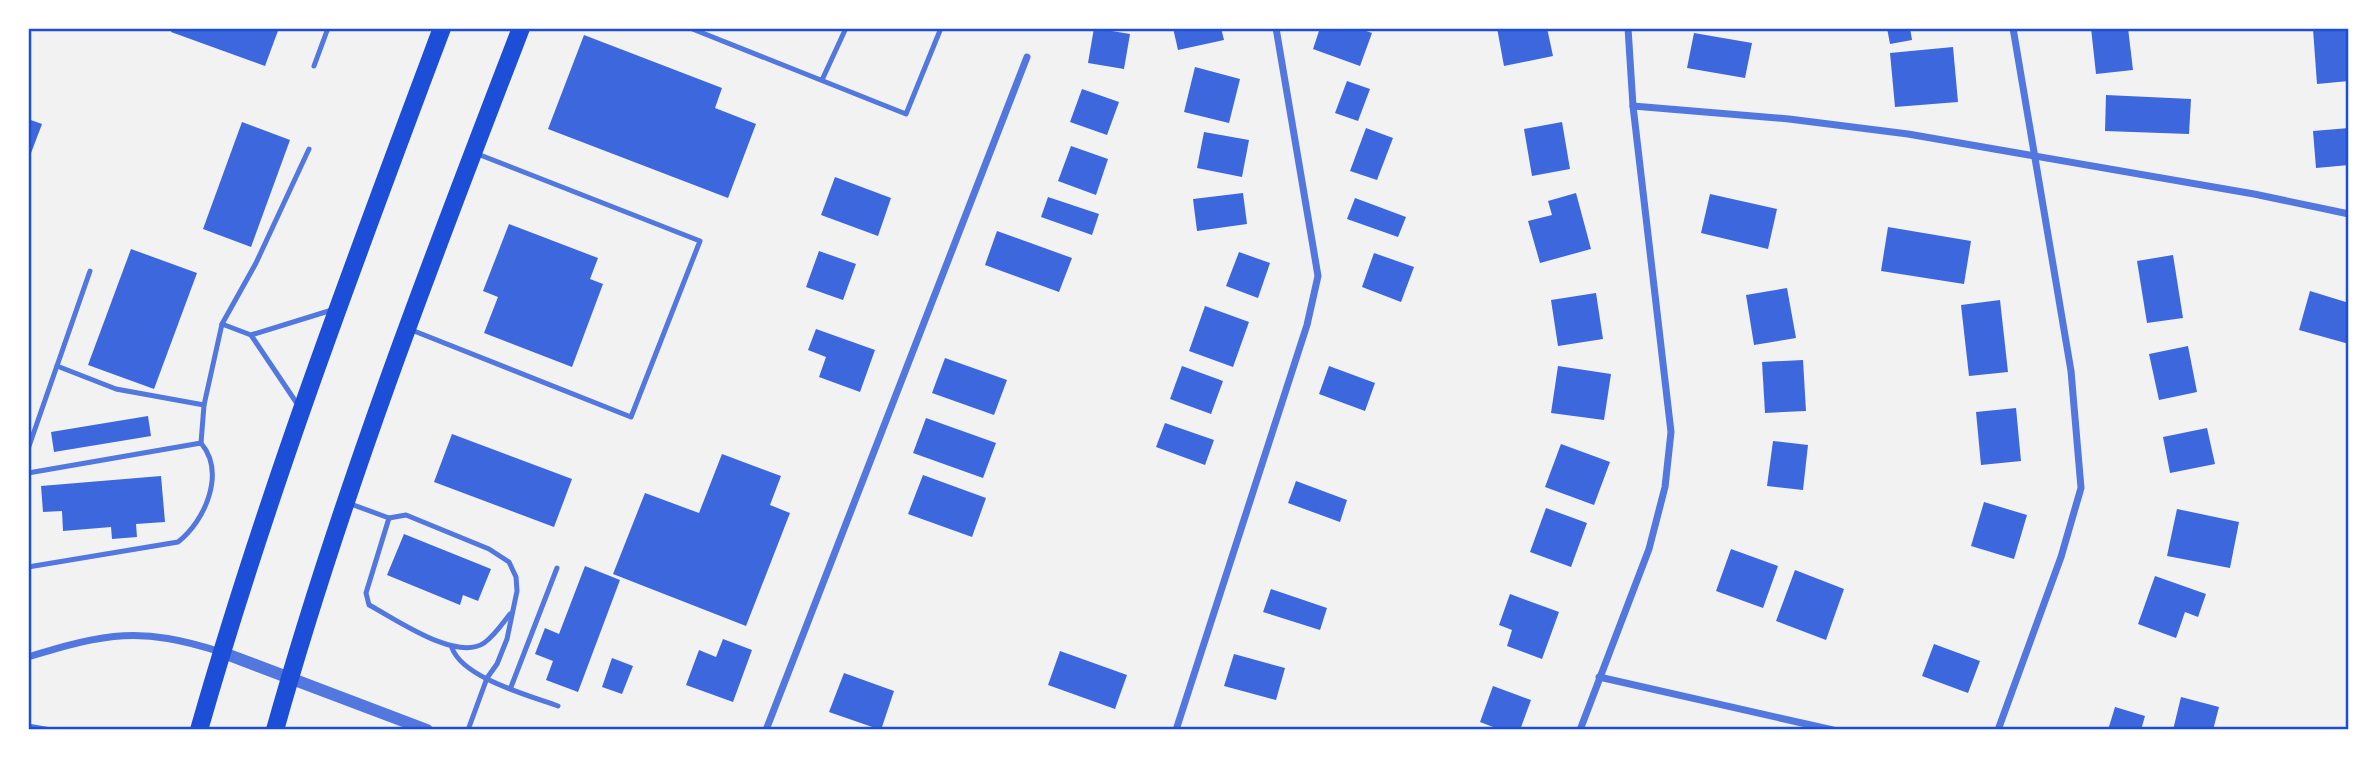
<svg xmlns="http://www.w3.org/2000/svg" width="2377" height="758" viewBox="0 0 2377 758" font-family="'DM Sans',sans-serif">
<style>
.building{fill:#3d67dc}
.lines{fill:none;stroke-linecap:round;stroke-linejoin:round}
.service{stroke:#5277de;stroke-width:5}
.minor{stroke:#5277de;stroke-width:7}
.tertiary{stroke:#5277de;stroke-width:12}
.primary{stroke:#1d4ed8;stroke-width:18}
.neatline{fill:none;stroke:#1d4ed8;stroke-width:2.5}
</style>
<rect width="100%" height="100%" fill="#f2f2f2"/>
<g class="building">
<path d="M172,28H279L265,66L171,32Z"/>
<path d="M1094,28L1130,34L1124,69L1088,63Z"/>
<path d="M1173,28H1221L1224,40L1178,50Z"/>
<path d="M1320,28H1358L1372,33L1360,66L1313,49Z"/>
<path d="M1497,28H1547L1553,56L1504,66Z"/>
<path d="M1887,28H1910L1912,40L1890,44Z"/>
<path d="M2091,28H2128L2133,70L2096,74Z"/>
<path d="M2349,28V81L2317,84L2313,29Z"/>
<path d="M1694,33L1752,43L1745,78L1687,68Z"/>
<path d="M584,35L722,88L715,108L756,124L728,198L548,129Z"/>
<path d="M1953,47L1958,102L1895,107L1890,53Z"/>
<path d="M1195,67L1240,79L1229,123L1184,112Z"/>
<path d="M1347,81L1370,89L1358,121L1335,113Z"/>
<path d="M1082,89L1119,102L1107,135L1070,122Z"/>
<path d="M2106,95L2191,99L2189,134L2105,131Z"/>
<path d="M28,119L42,124L28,161Z"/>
<path d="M242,122L290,140L251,247L203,229Z"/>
<path d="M1562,122L1570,169L1532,176L1524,129Z"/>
<path d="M1366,128L1393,138L1377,180L1350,171Z"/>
<path d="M2349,128V165L2316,168L2313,131Z"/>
<path d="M1204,132L1249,140L1242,177L1197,168Z"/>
<path d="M1071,146L1108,159L1096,195L1058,181Z"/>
<path d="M835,177L891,198L878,236L821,215Z"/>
<path d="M1243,193L1247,224L1197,231L1193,199Z"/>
<path d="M1576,193L1591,249L1540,263L1528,221L1552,215L1548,201Z"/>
<path d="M1710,194L1777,209L1768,249L1701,233Z"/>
<path d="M1048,197L1099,214L1092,235L1041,217Z"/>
<path d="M1355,198L1406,217L1398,237L1347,219Z"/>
<path d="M509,224L598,258L590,279L603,284L572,367L484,333L498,297L483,291Z"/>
<path d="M1888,227L1971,241L1964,284L1881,271Z"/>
<path d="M997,231L1072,258L1059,292L985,265Z"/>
<path d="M131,249L197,273L154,389L88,365Z"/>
<path d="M819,251L856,264L843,300L806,287Z"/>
<path d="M1239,252L1270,263L1258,298L1226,286Z"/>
<path d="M1374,253L1414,267L1401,302L1362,287Z"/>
<path d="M2173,255L2183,318L2147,323L2137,261Z"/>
<path d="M1787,288L1796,338L1754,345L1746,295Z"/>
<path d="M2310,291L2349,303V344L2299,330Z"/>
<path d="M1596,293L1603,339L1558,346L1551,300Z"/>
<path d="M2000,300L2008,372L1969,376L1961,305Z"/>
<path d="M1205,306L1249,322L1233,367L1189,351Z"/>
<path d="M816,329L875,350L860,392L819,377L826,357L808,350Z"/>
<path d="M2188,346L2197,392L2159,400L2149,354Z"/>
<path d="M945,358L1007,380L994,415L932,393Z"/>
<path d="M1803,360L1806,411L1765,413L1762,362Z"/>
<path d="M1182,366L1223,381L1211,414L1170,399Z"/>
<path d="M1329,366L1375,383L1365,411L1319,394Z"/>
<path d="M1558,366L1611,374L1604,420L1551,413Z"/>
<path d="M2016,408L2021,461L1981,465L1976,412Z"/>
<path d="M148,416L151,436L54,452L51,432Z"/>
<path d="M926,418L996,443L983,478L913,453Z"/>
<path d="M1165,423L1214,440L1205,465L1156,447Z"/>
<path d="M2207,428L2215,464L2170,473L2163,437Z"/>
<path d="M452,434L572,479L554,527L434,482Z"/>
<path d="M1773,441L1808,445L1803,490L1767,486Z"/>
<path d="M1561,444L1610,462L1594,505L1545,487Z"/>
<path d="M722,454L781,476L770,505L790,513L746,626L613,574L645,493L699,513Z"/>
<path d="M923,475L986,498L972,537L908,514Z"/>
<path d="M161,476L165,522L136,524L137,537L112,539L111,527L63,531L62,511L43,512L41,486Z"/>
<path d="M1296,481L1347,500L1340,522L1288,503Z"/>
<path d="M1984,502L2027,515L2014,559L1971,546Z"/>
<path d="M1546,508L1587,523L1571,567L1530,552Z"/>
<path d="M2177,509L2239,522L2230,568L2167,556Z"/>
<path d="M404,534L491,569L478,601L463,595L460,605L387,575Z"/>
<path d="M1731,549L1778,566L1763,608L1716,591Z"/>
<path d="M585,566L620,580L578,692L546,680L553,661L535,654L545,628L559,634Z"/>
<path d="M1795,570L1844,589L1826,640L1776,621Z"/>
<path d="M2155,576L2206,594L2198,617L2185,612L2176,638L2138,624Z"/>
<path d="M1271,589L1327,608L1320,630L1263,612Z"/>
<path d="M1510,594L1559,612L1542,659L1507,646L1512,630L1499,625Z"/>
<path d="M723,639L752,650L733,702L686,685L699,650L716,657Z"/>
<path d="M1934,644L1980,661L1968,693L1922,676Z"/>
<path d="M1060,651L1127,675L1115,709L1048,685Z"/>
<path d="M1234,654L1285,668L1276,700L1224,686Z"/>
<path d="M612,658L633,666L622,694L602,687Z"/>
<path d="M844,673L894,691L881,730L829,712Z"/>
<path d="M1493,686L1531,700L1520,730H1501L1480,722Z"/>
<path d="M2181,697L2219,707L2213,730H2173Z"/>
<path d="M2115,707L2145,716L2141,730H2108Z"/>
</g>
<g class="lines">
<g class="service">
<path d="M690,28L906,114L941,28"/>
<path d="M314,66L328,28"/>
<path d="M822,80L846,28"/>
<path d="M222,324L251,335"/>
<path d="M409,329L631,417L700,241L475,153"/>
<path d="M57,366L116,389L204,405"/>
<path d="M298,405L251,335L332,310"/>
<path d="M201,443L204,405L222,324L256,263L309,149"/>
<path d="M28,449L90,271"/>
<path d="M28,473L201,443C226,473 205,521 178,542L28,567"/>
<path d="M348,503L389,518L406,515L489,549L509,562L516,577L517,591L507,639L497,664L487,678L468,730"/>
<path d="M389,518L366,593L369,605C396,619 456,662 484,643C494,636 502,624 510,614"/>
<path d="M452,648C463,678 528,695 558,706"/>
<path d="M511,687L557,568"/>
<path d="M28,726L51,730"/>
</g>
<g class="minor">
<path d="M1633,106L1789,119L1908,134L2254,194L2349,214"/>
<path d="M28,657C107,633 140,626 221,652"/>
<path d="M1599,677L1833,730"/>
<path d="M766,730L1027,57"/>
<path d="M1176,730L1307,325L1318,276L1276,28"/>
<path d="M1580,730L1649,549L1665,487L1671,432L1633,106L1628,28"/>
<path d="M1998,730L2061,557L2081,488L2071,371L2013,28"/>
</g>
<path class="tertiary" d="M221,652L427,730"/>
<g class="primary">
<path d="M199,730C267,492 355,260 442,28"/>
<path d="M275,730C342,491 432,259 521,28"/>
</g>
</g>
<rect width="2377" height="758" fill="none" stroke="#ffffff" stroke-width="60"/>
<rect x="30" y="30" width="2317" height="698" class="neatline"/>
</svg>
